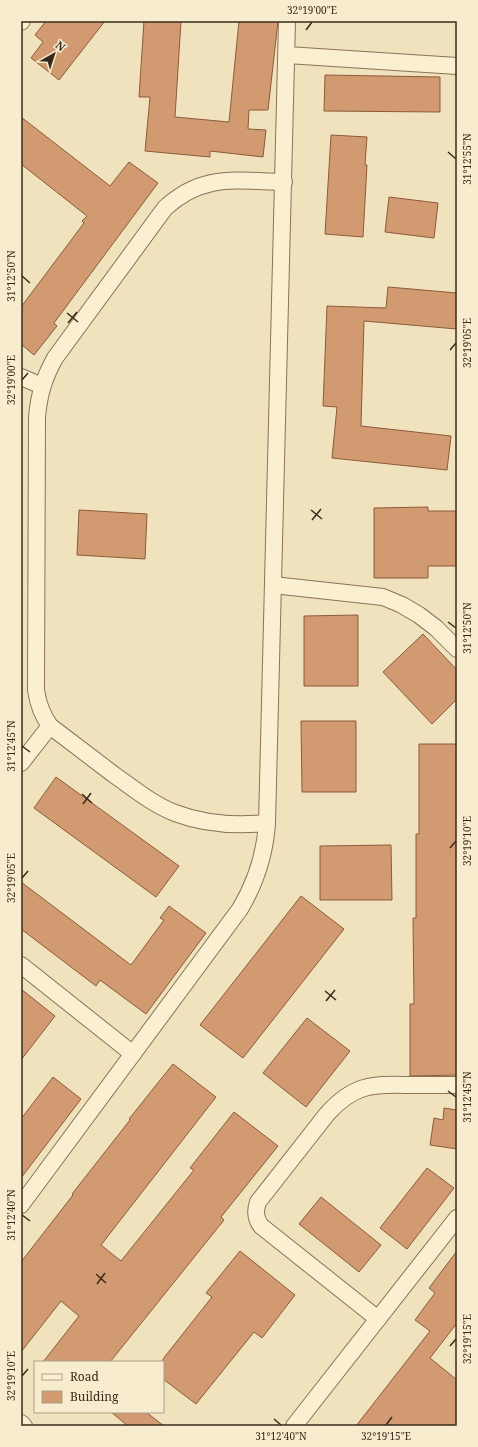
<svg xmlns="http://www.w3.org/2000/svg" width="478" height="1447" viewBox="0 0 478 1447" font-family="'Noto Serif',serif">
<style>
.building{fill:#d19a71;stroke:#8b5b3a}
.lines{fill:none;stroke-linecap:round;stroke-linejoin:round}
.minor-casing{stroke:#8a7256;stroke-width:18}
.minor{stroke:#fbefd2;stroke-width:16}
.ticks{fill:none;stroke:#382a1b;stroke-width:1.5}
.neatline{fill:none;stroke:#382a1b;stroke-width:1.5}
.ticks-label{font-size:10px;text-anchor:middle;fill:#382a1b}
</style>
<rect width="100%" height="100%" fill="#f1e2be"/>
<g class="building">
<path d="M46,21H105L59,80L31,58L43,42L35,35Z"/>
<path d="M144,21H181L175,117L229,122L239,21H278L268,110H249L248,129L266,130L263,157L210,151V157L145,151L150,97H139Z"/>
<path d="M325,75L440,77V112L324,111Z"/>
<path d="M21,117L110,186L129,162L158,183L54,323L57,326L34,355L21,344V307L84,223L82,221L87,216L21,164Z"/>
<path d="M331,135L367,137L365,165H367L363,237L325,234Z"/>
<path d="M389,197L438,203L434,238L385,232Z"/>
<path d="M388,287L457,293V329L364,321L361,426L451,436L447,470L332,458L337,407L323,406L327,306L386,308Z"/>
<path d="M428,507V511H457V566H428V578H374V508Z"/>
<path d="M79,510L147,514L145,559L77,555Z"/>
<path d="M358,615V686H304V616Z"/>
<path d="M423,634L457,670V699L432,724L383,672Z"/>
<path d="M301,721H356V792H302Z"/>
<path d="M419,744H457V1075L410,1076V1004H414L413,918H416V834H419Z"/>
<path d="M56,777L179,866L156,897L34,808Z"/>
<path d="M391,845L392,900H320V846Z"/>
<path d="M21,882L131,965L164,920L160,918L169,906L206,933L146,1014L100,980L96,986L21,929Z"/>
<path d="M301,896L344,929L243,1058L200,1025Z"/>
<path d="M21,989L55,1016L21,1060Z"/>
<path d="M307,1018L350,1051L306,1107L263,1073Z"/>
<path d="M173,1064L216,1097L101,1245L121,1261L194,1170L190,1168L234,1112L278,1146L221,1217L224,1220L110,1362H43L79,1316L61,1301L21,1352V1262L73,1195L72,1194L130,1120L129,1119Z"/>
<path d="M53,1077L81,1099L21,1178V1119Z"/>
<path d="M444,1108L457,1110V1149L430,1145L434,1118L443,1120Z"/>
<path d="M427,1168L454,1188L407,1249L380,1228Z"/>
<path d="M321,1197L381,1245L359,1272L299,1224Z"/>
<path d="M240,1251L295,1295L262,1338L254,1332L196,1404L163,1379V1359L212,1297L206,1293Z"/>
<path d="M457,1251V1323L430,1358L457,1380V1426H356L430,1331L415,1320L435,1293L429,1288Z"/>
<path d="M111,1412H146L164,1426H128Z"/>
</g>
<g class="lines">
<g class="minor-casing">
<g id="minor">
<path d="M21,22L22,21"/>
<path d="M287,55L457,66"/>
<path d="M21,377L42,386"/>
<path d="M273,585L383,597L402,605L419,615L436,628L457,649"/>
<path d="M21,763L50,726"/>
<path d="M267,823C236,826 204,824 175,813C152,804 133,788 113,774C92,758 71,742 50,726C42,715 38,704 36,690L37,417C39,394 44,378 55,358L165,208C203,173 236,181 284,182"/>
<path d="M21,965L133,1054"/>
<path d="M21,1205L240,909C256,882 265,855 267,823L287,21"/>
<path d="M378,1319L261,1226C255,1218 255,1211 258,1202L327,1114C353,1085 371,1084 407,1085C424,1085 440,1085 457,1085"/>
<path d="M21,1423L24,1426"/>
<path d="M294,1426L457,1218"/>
</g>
</g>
<use href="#minor" class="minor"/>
</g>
<path class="ticks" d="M306,30L312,22M448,152L456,159M22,276L30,283M67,313L78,322M68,323L77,312M450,350L456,343M22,380L28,373M311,510L322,519M312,520L321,509M448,622L456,628M22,746L30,752M82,794L92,803M83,804L91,793M450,848L456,841M22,878L28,871M325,991L336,1000M326,1001L335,990M448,1091L456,1097M22,1215L30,1221M96,1274L106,1283M97,1284L105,1273M450,1346L456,1339M22,1376L28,1369M274,1419L281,1425M386,1425L392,1417"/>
<rect width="478" height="1447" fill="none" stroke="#f8ecce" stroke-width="44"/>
<rect x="34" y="1361" width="130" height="52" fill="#f8ecce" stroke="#ab9e86"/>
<rect x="42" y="1374" width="20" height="6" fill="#fbefd2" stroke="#ab9e86"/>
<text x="70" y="1381" font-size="12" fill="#382a1b">Road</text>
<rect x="42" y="1391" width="20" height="12" fill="#d19a71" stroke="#ab9e86"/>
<text x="70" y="1401" font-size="12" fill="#382a1b">Building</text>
<g transform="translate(54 54) rotate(39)" stroke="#f8ecce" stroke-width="3" paint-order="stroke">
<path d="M0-3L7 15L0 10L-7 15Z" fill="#382a1b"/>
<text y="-6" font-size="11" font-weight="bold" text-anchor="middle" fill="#382a1b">N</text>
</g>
<rect x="22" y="22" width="434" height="1403" class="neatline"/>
<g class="ticks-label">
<text x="312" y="14">32°19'00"E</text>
<text transform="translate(467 159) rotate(-90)" y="4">31°12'55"N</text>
<text transform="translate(11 276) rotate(-90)" y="4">31°12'50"N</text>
<text transform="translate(467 343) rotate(-90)" y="4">32°19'05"E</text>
<text transform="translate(11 380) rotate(-90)" y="4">32°19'00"E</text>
<text transform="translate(467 628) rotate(-90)" y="4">31°12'50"N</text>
<text transform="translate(11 746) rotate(-90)" y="4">31°12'45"N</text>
<text transform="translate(467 841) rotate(-90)" y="4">32°19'10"E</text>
<text transform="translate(11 878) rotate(-90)" y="4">32°19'05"E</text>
<text transform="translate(467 1097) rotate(-90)" y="4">31°12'45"N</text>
<text transform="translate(11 1215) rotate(-90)" y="4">31°12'40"N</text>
<text transform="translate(467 1339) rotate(-90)" y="4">32°19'15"E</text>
<text transform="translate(11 1376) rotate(-90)" y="4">32°19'10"E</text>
<text x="281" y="1440">31°12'40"N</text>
<text x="386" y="1440">32°19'15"E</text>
</g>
</svg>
